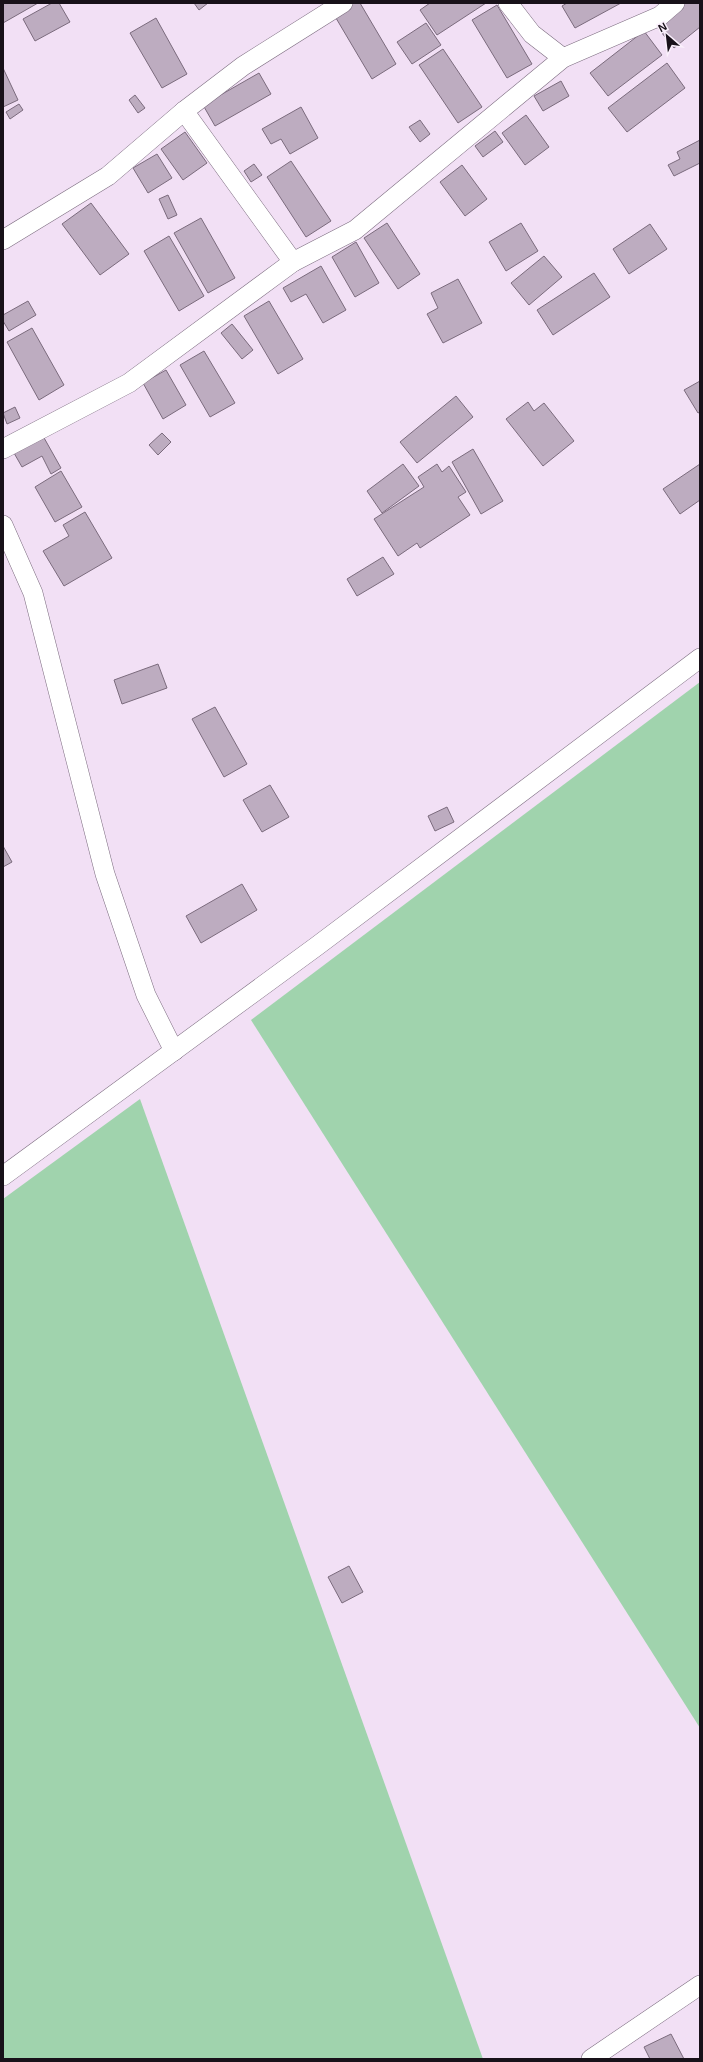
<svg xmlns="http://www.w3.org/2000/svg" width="703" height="2062" viewBox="0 0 703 2062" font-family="Arial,sans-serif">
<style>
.green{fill:#a0d3ad}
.building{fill:#bdacc0;stroke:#7b6b7d}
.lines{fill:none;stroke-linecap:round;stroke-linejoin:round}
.minor-casing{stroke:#7d6d80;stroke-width:20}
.minor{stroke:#fff;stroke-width:19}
</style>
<rect width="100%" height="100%" fill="#f2e0f5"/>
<g class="green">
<path d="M700,682V1728L251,1020Z"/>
<path d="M140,1099L483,2059H3V1199Z"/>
</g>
<g class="building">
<path d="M3,3H38L3,23Z"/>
<path d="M52,3H59L70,22L35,41L23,19Z"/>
<path d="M194,3H208L199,10Z"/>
<path d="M350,3H360L396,64L372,79L333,13Z"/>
<path d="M430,3H486L437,35L420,10Z"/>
<path d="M567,3H621L575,28L562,6Z"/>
<path d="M677,3H700V27L674,48L653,22Z"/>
<path d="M497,5L532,64L507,78L472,20Z"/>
<path d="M156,18L187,74L162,88L130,33Z"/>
<path d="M426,23L441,45L412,64L397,42Z"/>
<path d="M644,31L662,55L608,96L590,73Z"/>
<path d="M443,49L482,107L458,123L419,65Z"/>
<path d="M667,63L685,88L627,132L608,108Z"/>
<path d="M3,68L18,100L3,107Z"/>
<path d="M259,73L271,94L215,126L203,105Z"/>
<path d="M561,81L569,96L543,111L534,96Z"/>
<path d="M135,95L145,108L138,113L129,100Z"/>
<path d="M19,104L23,110L10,119L6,112Z"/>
<path d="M301,107L318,138L290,154L281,139L271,144L262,129Z"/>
<path d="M526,115L549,147L525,165L502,133Z"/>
<path d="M420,120L430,134L420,142L409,127Z"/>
<path d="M495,131L503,142L483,157L475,146Z"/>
<path d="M185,132L207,163L183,180L161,149Z"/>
<path d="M700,140V163L674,176L668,165L680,159L677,152Z"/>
<path d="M157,154L172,178L148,193L133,168Z"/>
<path d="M291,161L331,221L306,237L267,177Z"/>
<path d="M254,164L262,175L251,182L244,171Z"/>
<path d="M462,165L487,199L465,216L440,182Z"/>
<path d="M168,195L177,215L168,219L159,199Z"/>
<path d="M91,203L129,254L100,275L62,224Z"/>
<path d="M201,218L235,278L208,293L174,233Z"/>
<path d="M387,223L420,274L398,289L364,238Z"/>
<path d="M521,223L538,251L506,271L489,242Z"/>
<path d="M650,224L667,249L629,274L613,249Z"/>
<path d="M169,236L204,296L179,311L144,251Z"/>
<path d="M356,242L379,283L355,297L332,257Z"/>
<path d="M544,256L562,277L529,305L511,283Z"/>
<path d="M321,266L346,310L323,323L306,294L291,302L283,288Z"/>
<path d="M594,273L610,297L553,335L537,310Z"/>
<path d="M458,279L482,323L443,343L427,314L438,308L431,293Z"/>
<path d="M28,301L36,315L9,331L3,321V315Z"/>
<path d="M269,301L303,359L278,374L244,316Z"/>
<path d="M232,324L253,350L242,359L221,333Z"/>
<path d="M32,328L64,385L39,400L7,342Z"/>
<path d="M204,351L235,403L210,417L180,365Z"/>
<path d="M166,370L186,405L163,419L143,383Z"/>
<path d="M700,381V412L698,413L684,390Z"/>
<path d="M456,396L473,417L417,463L400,442Z"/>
<path d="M528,402L534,411L544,403L574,441L543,466L506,419Z"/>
<path d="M15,407L20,418L7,424L3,413Z"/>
<path d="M162,433L171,442L158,455L149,445Z"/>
<path d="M43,436L61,468L51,474L42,456L22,467L14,453Z"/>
<path d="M473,449L503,501L481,514L452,462Z"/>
<path d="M403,464L419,486L382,513L367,491Z"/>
<path d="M437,464L442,472L449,466L466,492L458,497L470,515L420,548L417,543L398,556L374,519L424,487L418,477Z"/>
<path d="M700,464V500L680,514L663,489Z"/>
<path d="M61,471L82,507L55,522L35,487Z"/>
<path d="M85,512L112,558L64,586L43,551L69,536L63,525Z"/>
<path d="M383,557L394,574L357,596L347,579Z"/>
<path d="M158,664L167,688L122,704L114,680Z"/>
<path d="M215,707L247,764L224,777L192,719Z"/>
<path d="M270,785L289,817L262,832L243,800Z"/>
<path d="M447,807L454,822L435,831L428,816Z"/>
<path d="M3,846L12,862L3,867Z"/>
<path d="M242,884L257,910L201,943L186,916Z"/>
<path d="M349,1566L363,1592L342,1603L328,1577Z"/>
<path d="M671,2034L684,2059H650L644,2047Z"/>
</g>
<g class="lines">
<g class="minor-casing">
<g id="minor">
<path d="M508,3L532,34L563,58"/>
<path d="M184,111L293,262"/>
<path d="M3,240L108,176L184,111L243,66L343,3"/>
<path d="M3,449L129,383L293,262L355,230L563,58L660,16L675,3"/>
<path d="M3,525L33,593L105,874L146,995L174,1051"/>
<path d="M3,1176L317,946L700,658"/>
<path d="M591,2059L700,1985"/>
</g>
</g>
<use href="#minor" class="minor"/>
</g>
<rect width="703" height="2062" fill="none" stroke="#181119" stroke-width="8"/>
<g transform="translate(667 36) rotate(332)" stroke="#fbf0fc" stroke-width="3" paint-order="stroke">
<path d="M0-3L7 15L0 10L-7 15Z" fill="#181119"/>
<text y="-6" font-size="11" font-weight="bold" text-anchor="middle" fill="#181119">N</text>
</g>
</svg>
